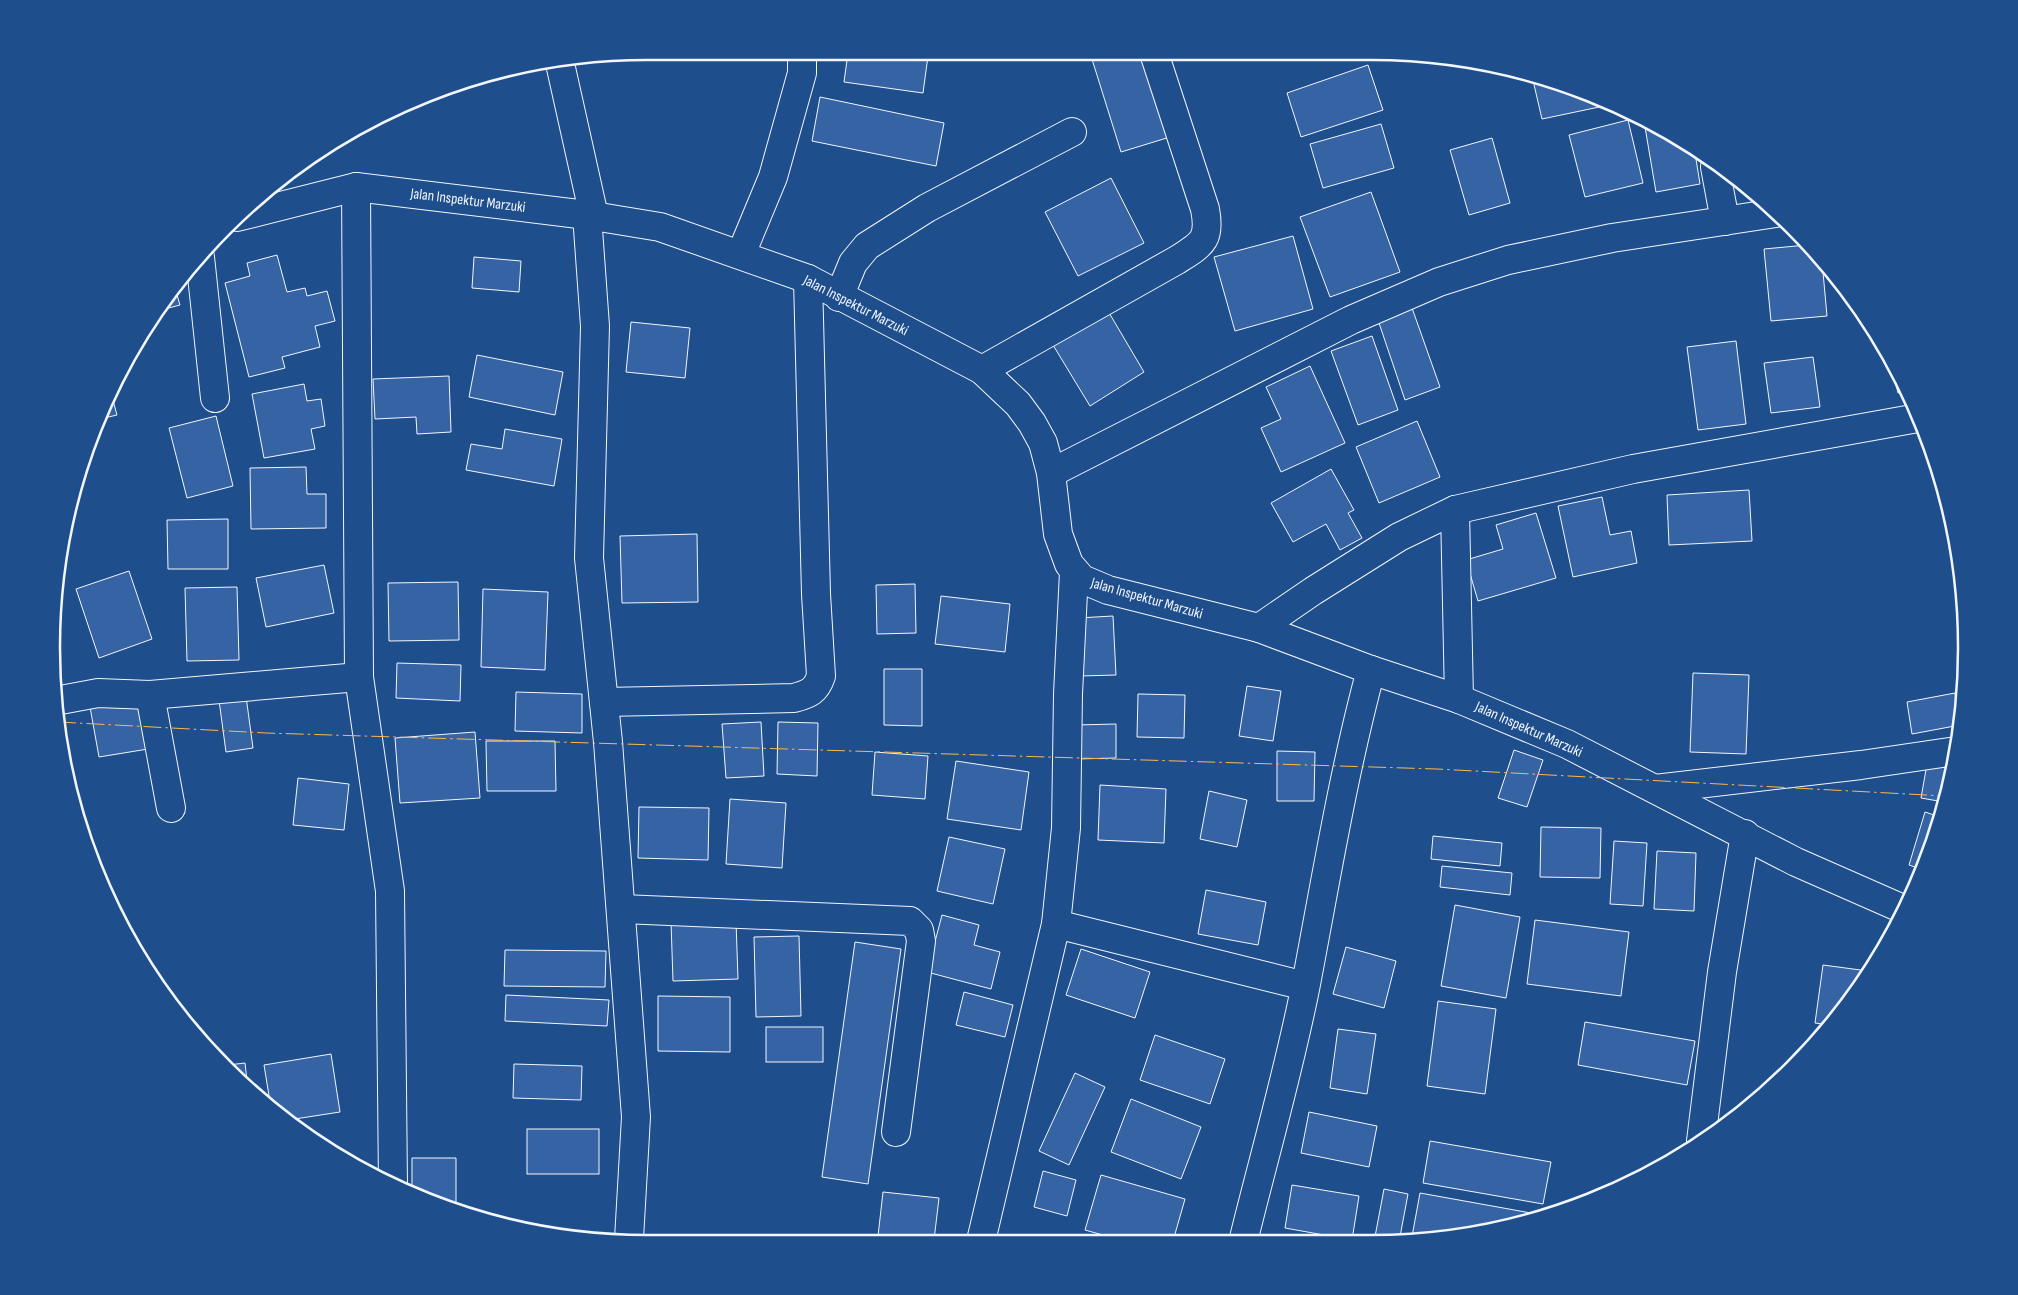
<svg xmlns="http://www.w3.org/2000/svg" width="2018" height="1295" viewBox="0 0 2018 1295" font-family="'Sofia Sans Condensed',sans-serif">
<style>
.building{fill:#3563a3;stroke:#f2f6ff}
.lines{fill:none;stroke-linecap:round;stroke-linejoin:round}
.minor-casing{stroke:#f2f6ff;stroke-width:30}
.tertiary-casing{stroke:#f2f6ff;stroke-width:30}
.minor{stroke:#1f4e8c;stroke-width:28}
.tertiary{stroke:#1f4e8c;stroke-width:28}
.power{stroke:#ffb74d;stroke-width:1;stroke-dasharray:18 4 2.5 4;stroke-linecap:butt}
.labels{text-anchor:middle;stroke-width:4;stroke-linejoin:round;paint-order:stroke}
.street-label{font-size:15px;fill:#f2f6ff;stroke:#1f4e8c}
.rim{fill:none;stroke:#f2f6ff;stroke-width:2.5}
</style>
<rect width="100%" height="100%" fill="#1f4e8c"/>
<g class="building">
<path d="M828,56H928L923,93L844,82L847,60Z"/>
<path d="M1091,56H1144L1170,137L1121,152Z"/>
<path d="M1368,65L1383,110L1301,137L1287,93Z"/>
<path d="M1532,76L1562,83L1603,100L1604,106L1542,119Z"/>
<path d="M820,97L944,123L936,166L812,141Z"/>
<path d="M1628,120L1643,183L1585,197L1569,135Z"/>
<path d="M1381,124L1394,168L1323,188L1310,144Z"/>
<path d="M1653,125L1695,153L1700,184L1656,192L1645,127Z"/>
<path d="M1492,138L1510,203L1469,215L1450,150Z"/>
<path d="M1111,178L1144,243L1078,276L1045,212Z"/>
<path d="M1371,192L1400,272L1330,297L1300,217Z"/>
<path d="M1293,236L1313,309L1235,331L1214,257Z"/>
<path d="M1807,245L1822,261L1827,316L1771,321L1764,249Z"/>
<path d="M277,255L287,292L305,288L307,296L327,291L335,321L315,326L320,347L282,357L285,368L249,377L225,283L250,276L247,263Z"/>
<path d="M474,257L521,261L519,292L472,288Z"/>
<path d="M174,285L180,305L157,311Z"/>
<path d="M1845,287L1852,298L1848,299Z"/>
<path d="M1412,308L1440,387L1405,400L1378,320Z"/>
<path d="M1108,311L1144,372L1090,406L1053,345Z"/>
<path d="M631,322L690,328L685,378L626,372Z"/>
<path d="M1372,336L1398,410L1358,425L1331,351Z"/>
<path d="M1736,341L1746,424L1698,430L1687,347Z"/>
<path d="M477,355L563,372L555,415L469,397Z"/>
<path d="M1813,357L1820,407L1771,413L1764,363Z"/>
<path d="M1890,360L1905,384L1908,391L1898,393Z"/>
<path d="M1310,366L1345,443L1281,472L1261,428L1281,419L1266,387Z"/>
<path d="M449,376L451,432L417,434L416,417L375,419L373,379Z"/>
<path d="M304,384L307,401L321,399L325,426L311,429L315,449L264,458L252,394Z"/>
<path d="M111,393L117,415L100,419Z"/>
<path d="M216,416L233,486L187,498L169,428Z"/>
<path d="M1417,421L1440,477L1379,503L1356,447Z"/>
<path d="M505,429L562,439L554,486L466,470L471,444L502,449Z"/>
<path d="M306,467L307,494H326V528L251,529L250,468Z"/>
<path d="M1331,469L1354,510L1348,513L1362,538L1340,550L1326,524L1293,542L1271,503Z"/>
<path d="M1749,490L1752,541L1669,545L1667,495Z"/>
<path d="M1602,497L1610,535L1631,531L1637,563L1573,577L1558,506Z"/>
<path d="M1536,513L1556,578L1478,601L1466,560L1503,549L1496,525Z"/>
<path d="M228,519V569H168L167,520Z"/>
<path d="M697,534L698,602L622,603L620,536Z"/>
<path d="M324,565L334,613L266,627L256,578Z"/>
<path d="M129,571L152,639L99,658L76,589Z"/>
<path d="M458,582L459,640L389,641L388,583Z"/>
<path d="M915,584L916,633L877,634L876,585Z"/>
<path d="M237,587L239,660L187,661L185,588Z"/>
<path d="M483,589L548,592L545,670L481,667Z"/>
<path d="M941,596L1010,604L1005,652L935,644Z"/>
<path d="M1113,616L1116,675L1080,676L1078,618Z"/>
<path d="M397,663L461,665L460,701L396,698Z"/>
<path d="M884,669H922V726L884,725Z"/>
<path d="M1693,673L1749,675L1746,754L1690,752Z"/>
<path d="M1247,686L1281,691L1273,741L1239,736Z"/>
<path d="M245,689L253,748L226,752L218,693Z"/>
<path d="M516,692L582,694V733L515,731Z"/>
<path d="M1955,693L1960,725L1912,734L1907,702Z"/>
<path d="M1138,694L1185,695L1184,738L1137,737Z"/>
<path d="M138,698L148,749L99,757L90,707Z"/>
<path d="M761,722L764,776L726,778L722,724Z"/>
<path d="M778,722L818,723L817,776L777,774Z"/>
<path d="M1116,724V758L1076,759L1075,725Z"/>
<path d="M475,732L480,798L400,803L395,738Z"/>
<path d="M486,741H555L556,791H487Z"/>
<path d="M1514,750L1543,760L1527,807L1498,798Z"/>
<path d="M1277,751L1315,752L1314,801H1277Z"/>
<path d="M875,752L928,756L925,799L872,795Z"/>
<path d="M956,761L1029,772L1021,830L947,819Z"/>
<path d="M1927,764L1952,769L1944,802L1921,798Z"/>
<path d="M298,778L349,784L344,830L293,825Z"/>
<path d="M1100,785L1166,789L1164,843L1098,840Z"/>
<path d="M1209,791L1247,800L1237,847L1200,839Z"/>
<path d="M730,799L786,803L782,868L726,864Z"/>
<path d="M639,807L709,808L708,860L638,858Z"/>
<path d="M1925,812L1940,817L1935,839L1921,869L1909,865Z"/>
<path d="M1541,827L1601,828L1600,878L1540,877Z"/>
<path d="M1433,836L1502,843L1500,866L1431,859Z"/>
<path d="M949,837L1005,849L993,904L937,891Z"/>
<path d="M1614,841L1647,843L1643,906L1610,904Z"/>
<path d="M1657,851L1696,853L1694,911L1654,909Z"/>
<path d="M1442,866L1512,873L1510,895L1440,887Z"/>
<path d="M1206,890L1266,902L1258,945L1198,934Z"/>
<path d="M1455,905L1520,917L1506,998L1441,986Z"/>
<path d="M942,915L979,925L974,945L1000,952L991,989L927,972Z"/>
<path d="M1535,920L1629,932L1621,996L1527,984Z"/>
<path d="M736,921L738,979L673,981L671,922Z"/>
<path d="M799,936L801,1016L756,1017L754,937Z"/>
<path d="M855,942L901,949L868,1184L822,1177Z"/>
<path d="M1346,947L1396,961L1384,1008L1333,994Z"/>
<path d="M1081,949L1150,972L1135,1018L1066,995Z"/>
<path d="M505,950L606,951L605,987L504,986Z"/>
<path d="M1823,965L1868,971L1830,1025L1815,1023Z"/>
<path d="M964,992L1013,1005L1005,1037L956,1025Z"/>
<path d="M506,995L609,1000L607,1026L505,1021Z"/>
<path d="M658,996L730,997V1052L658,1051Z"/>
<path d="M1438,1001L1496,1009L1485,1094L1427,1086Z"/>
<path d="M1585,1022L1695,1041L1687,1085L1578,1065Z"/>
<rect x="766" y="1027" width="57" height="35"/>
<path d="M1338,1029L1376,1034L1367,1094L1330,1088Z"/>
<path d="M1155,1035L1225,1059L1210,1104L1140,1080Z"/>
<path d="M331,1054L340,1112L288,1120L271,1108L264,1065Z"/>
<path d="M245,1063L248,1089L228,1065Z"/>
<path d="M514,1064L582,1066L581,1100L513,1098Z"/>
<path d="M1075,1073L1105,1087L1069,1165L1039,1151Z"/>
<path d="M1131,1099L1201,1127L1181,1179L1111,1152Z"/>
<path d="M1309,1112L1377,1126L1369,1167L1301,1153Z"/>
<rect x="527" y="1129" width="72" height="45"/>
<path d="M1430,1141L1551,1162L1543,1204L1423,1183Z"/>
<path d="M412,1158H456V1208L412,1195Z"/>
<path d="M1043,1171L1076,1180L1067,1216L1034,1207Z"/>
<path d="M1101,1175L1185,1199L1173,1241H1124L1085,1230Z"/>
<path d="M1292,1185L1359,1196L1352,1240L1285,1228Z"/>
<path d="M1384,1189L1408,1194L1399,1242H1374Z"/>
<path d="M883,1192L939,1198L934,1240L878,1236Z"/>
<path d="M1420,1193L1542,1215V1217L1525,1224L1411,1242Z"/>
</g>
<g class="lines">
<g class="minor-casing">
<g id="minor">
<path d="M559,59L594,216"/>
<path d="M1715,167L1725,221"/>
<path d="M356,187L359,677L390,891L393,1186"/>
<path d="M587,215L595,326L589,558L608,742L636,1117L629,1239"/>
<path d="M741,254L773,177L802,73V56"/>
<path d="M200,257L215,398"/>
<path d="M839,297L853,263L867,246L927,208L1072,132"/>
<path d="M982,370L1177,260C1202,244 1211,240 1205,209L1155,56"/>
<path d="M1051,473L1351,320L1439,282L1508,260L1612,238L1776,213"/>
<path d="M1455,510L1459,699"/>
<path d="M1259,628L1313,591L1399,537L1455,510L1633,469L1918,418"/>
<path d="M150,695L171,808"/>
<path d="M55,701L98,693L150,695L359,677"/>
<path d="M604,702L794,698C809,694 816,691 821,676L816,594L808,279"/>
<path d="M1655,789L1861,765L1956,751"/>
<path d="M622,909L910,921L919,930L921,941L896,1132"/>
<path d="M1056,924L1305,986"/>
<path d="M1701,1141L1722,972L1745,834"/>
<path d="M981,1241L1056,924L1066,828L1068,694L1074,572"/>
<path d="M1243,1242C1264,1156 1289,1071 1306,984C1326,879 1343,774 1371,670"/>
</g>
</g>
<g class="tertiary-casing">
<path id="tertiary" d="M237,217L356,187L587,215L660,227L808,279L982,370L1018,404L1032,423L1043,443L1051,473L1058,534L1069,564L1082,579L1108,590L1259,628L1371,670L1459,699L1567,744L1796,862L1903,909"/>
</g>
<use href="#minor" class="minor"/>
<use href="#tertiary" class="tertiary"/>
<path class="power" d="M58,722L266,733L1437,769L1945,796"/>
</g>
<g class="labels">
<g class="street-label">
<text transform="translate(468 200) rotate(7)" y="5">Jalan Inspektur Marzuki</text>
<text transform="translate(856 305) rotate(27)" y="5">Jalan Inspektur Marzuki</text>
<text transform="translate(1147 598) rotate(16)" y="5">Jalan Inspektur Marzuki</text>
<text transform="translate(1529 729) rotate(24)" y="5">Jalan Inspektur Marzuki</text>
</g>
</g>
<path d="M0 0H2018V1295H0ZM647 60H1371A587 587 0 0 1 1958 647V648A587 587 0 0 1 1371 1235H647A587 587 0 0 1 60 648V647A587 587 0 0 1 647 60Z" fill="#1f4e8c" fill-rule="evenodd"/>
<path class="rim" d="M647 60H1371A587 587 0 0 1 1958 647V648A587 587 0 0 1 1371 1235H647A587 587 0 0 1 60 648V647A587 587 0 0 1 647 60Z"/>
</svg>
